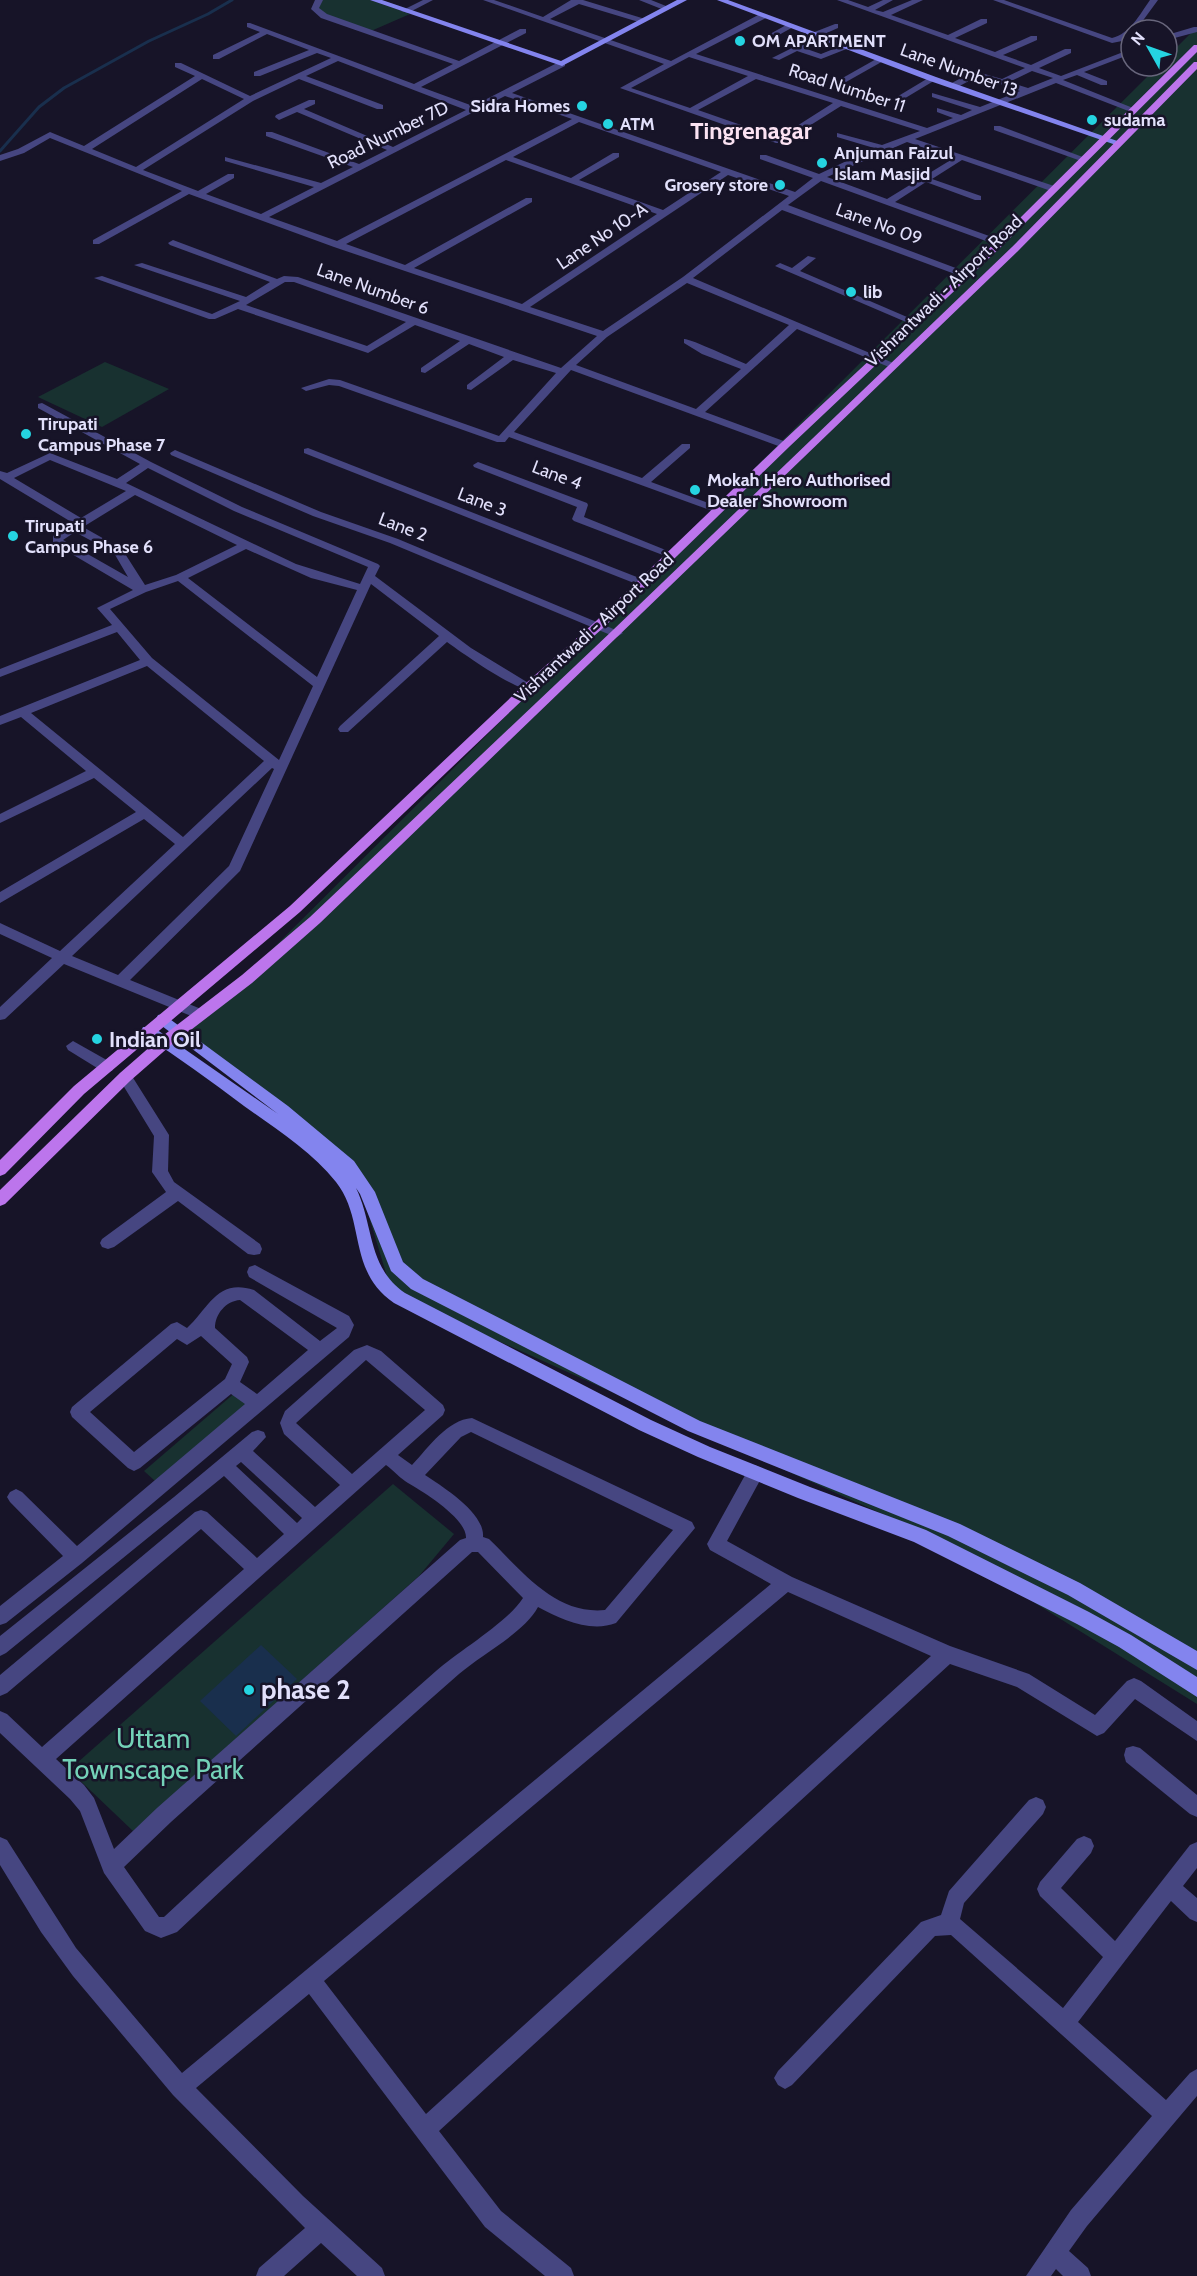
<svg xmlns="http://www.w3.org/2000/svg" width="1197" height="2276" viewBox="0 0 1197 2276" font-family="Cabin,sans-serif">
<style>
.green{fill:#183130}
.water{fill:#192f4d}
.lines{fill:none;stroke-linecap:round;stroke-linejoin:round}
.stream{stroke:#192f4d;stroke-width:3}
.street{fill:#464681;fill-rule:evenodd}
.secondary{fill:#8384ee;fill-rule:evenodd}
.primary{fill:#bc75ec;fill-rule:evenodd}
.poi-dot{fill:#25d4e1;stroke:#171428;stroke-width:2}
.labels{text-anchor:middle;stroke-width:5;stroke-linejoin:round;paint-order:stroke}
.far-poi-label{font-size:18px;font-weight:bold;fill:#e2e0fb;stroke:#171428;text-anchor:start}
.far-street-label{font-size:18px;fill:#e2e0fb;stroke:#171428}
.poi-label{font-size:22px;font-weight:bold;fill:#e2e0fb;stroke:#171428;text-anchor:start}
.far-district-label{font-size:24px;font-weight:bold;fill:#fbe2f2;stroke:#171428}
.near-poi-label{font-size:27px;font-weight:bold;fill:#e2e0fb;stroke:#171428;text-anchor:start}
.near-park-label{font-size:27px;fill:#74d2b8;stroke:#171428}
</style>
<rect width="100%" height="100%" fill="#171428"/>
<g class="green">
<path d="M321,0H370L410,14L371,31L320,13L317,9Z"/>
<path d="M1197,27V1704L916,1529L392,1293L363,1197L319,1137L187,1034L1158,66H1167V57Z"/>
<path d="M105,362L169,389L102,427L38,397Z"/>
<path d="M244,1385L266,1404L166,1491L144,1471Z"/>
<path d="M393,1484L454,1534L419,1576L133,1831L69,1770Z"/>
</g>
<path class="water" d="M261,1645L297,1679L236,1736L200,1701Z"/>
<g class="lines">
<path class="stream" d="M0,151L39,107L64,88L149,41L208,14L232,0"/>
<g class="street">
<path d="M315,0H323L319,8L327,14L459,61L520,29H526V33L421,87L473,106L559,62H565V66L512,93L795,192L813,178L760,159V155H766L819,174L874,148L837,137V133L882,145L920,131L841,106L782,143H776L620,88L664,64L483,0H494L543,17L571,0H583L645,19L646,21L642,23L579,4L550,19L671,61L760,14H766V18L696,54L927,128L953,118L937,112V108L961,115L972,110L932,97V93L980,107L1020,91L978,76L956,88H950V84L974,71L1002,79L1025,68L837,0H848L868,7L883,0H893L875,10L883,12L912,0H923L891,15L948,35L981,19H987V23L955,38L995,52L1031,36H1037V40L1003,55L1031,65L1065,49H1071V53L1039,68L1061,76L1131,49V54L1084,72L1107,81V85H1101L1077,75L1063,80L1138,110L1131,112L1056,83L915,139L1057,187V191H1051L962,160L932,179L981,196V200H975L926,182L895,202L1003,241V245H997L821,181L788,205L969,273V277H963L782,210L693,278L898,365L889,367L797,329L705,412L789,443V447H781L571,370L514,432L642,478L682,444H690V448L651,482L722,508L723,510L718,513L509,437L505,442H497L339,386L329,385L306,391L301,388L329,379L340,380L499,436L556,373L513,360L471,390L467,389V385L504,357L469,344L425,373L421,372V368L460,341L415,325L368,353L238,309L215,319H209L94,278L102,276L212,314L240,301L134,265L142,263L246,297L270,282L170,245L168,243L173,240L277,279L284,276L298,277L561,368L597,336L334,247L189,194L99,244H93V240L182,191L50,138L24,153L0,161V155L18,149L50,132L84,146L195,76L175,67V63H181L250,96L331,58L317,53L260,76H254V72L309,50L267,34L219,59H213V55L260,32L247,27V23H250L414,84L453,64L321,18L311,9ZM689,57L748,76L690,108L631,88ZM338,61L466,110L393,147L304,109L315,104V100H309L276,115L275,117L279,120L297,112L387,150L359,164L272,132H266V136L353,167L321,183L225,157V161L314,187L261,214L206,194L234,178V174H228L198,191L143,170L253,101L299,79L377,109H383V105L306,76ZM1032,71L1053,78L1028,88L1009,82ZM202,79L244,99L136,167L92,149ZM756,79L833,103L778,138L698,110ZM505,96L572,119L337,241L269,217ZM579,122L721,172L663,210L579,180L619,157V153H613L571,178L513,157ZM907,142L954,158L887,199L827,177ZM506,160L657,214L522,304L414,268L532,202V198H526L405,265L346,244ZM728,175L789,196L683,277L603,331L530,307ZM285,282H294L406,322L367,346L246,305ZM687,283L789,325L746,364C736,360 689,338 684,339V343L702,354L741,369L696,409L576,365L607,337Z"/>
<path d="M423,0H433L408,13L401,11Z"/>
<path d="M639,0H651L671,8L664,10Z"/>
<path d="M993,0H1004L1112,38C1130,34 1140,14 1150,0H1158L1136,30H1131V35L1127,40L1112,43Z"/>
<path d="M788,24L795,26L777,36L770,34Z"/>
<path d="M835,24H838V28L822,35L824,39L804,48L821,54L846,44L850,46L849,48L821,59L797,51L779,60L772,58L814,37L811,35L812,33Z"/>
<path d="M1194,27H1197V32L1167,40V35Z"/>
<path d="M878,58L885,60L846,82L839,80Z"/>
<path d="M930,77L937,79L902,100L895,98Z"/>
<path d="M994,126H1000L1088,159L1081,161L994,130Z"/>
<path d="M808,256L816,258L800,271L921,323L913,325L775,266L780,263L792,268Z"/>
<path d="M42,403L151,462L242,507L378,564L380,566L375,576L471,648L535,687L533,690C518,693 461,652 447,642L348,732H340L338,729L340,726L439,636L371,584L240,871L130,980L206,1011L208,1015L201,1020L64,964L5,1019L0,1020V1007L52,958L0,934V923L60,951L175,844L144,819L0,903V892L136,812L94,778L0,823V814L86,771L21,717L0,725V716L140,660L117,632L0,677V669L112,625L97,608L133,590L53,543V536L73,523L0,479V471L7,473L50,453L117,479L140,464L38,408V404ZM50,460L126,491L81,518L14,478ZM148,468L234,511L368,567L360,584L296,564L126,483ZM135,495L237,545L176,575L145,585L122,549L83,527ZM75,532L114,553L128,577L63,540ZM246,549L311,578L357,590L317,677L188,578ZM178,581L313,686L279,760L152,658L110,609L146,592ZM147,666L264,761L183,837L31,713ZM272,768L274,769L229,866L118,975L72,956Z"/>
<path d="M308,448L647,581L649,583L647,585H639L304,453V449Z"/>
<path d="M175,450L321,512L398,539L623,633L617,637L613,636L390,543L313,516L171,455L170,453Z"/>
<path d="M478,462L587,503L588,505L584,517L678,555L672,558L668,557L574,521L572,519L577,507L474,467L473,465Z"/>
<path d="M73,1041L112,1063L114,1067L112,1071H102L68,1050L66,1046Z"/>
<path d="M125,1071L130,1073L169,1135L168,1171L174,1182L260,1244L262,1249L260,1254L254,1255L248,1254L178,1201L114,1247L108,1249L102,1247L100,1243L102,1239L166,1192L152,1172L154,1136L118,1077L120,1073Z"/>
<path d="M255,1265L349,1316L354,1325L349,1337L82,1563L6,1623L0,1625V1606L63,1556L10,1502L7,1497L10,1492L16,1489L22,1492L77,1546L245,1404L231,1394L140,1468L134,1471L128,1468L72,1417L70,1412L72,1407L171,1324L177,1322L187,1328C209,1308 217,1278 254,1290L320,1341L337,1328L249,1277L247,1272L249,1267ZM240,1300L308,1350L257,1394L240,1382L249,1362L247,1357L215,1328C215,1314 226,1301 240,1300ZM201,1336L232,1364L225,1379L134,1452L90,1412L177,1339L187,1345Z"/>
<path d="M367,1345L381,1351L443,1405L445,1410L443,1415L398,1455L412,1465C429,1447 447,1420 472,1418L692,1522L695,1528L616,1623C590,1633 561,1619 538,1607C524,1633 482,1654 459,1674C363,1758 270,1845 177,1932L161,1938L145,1931L104,1873L80,1811L70,1799L0,1733V1711L7,1714L42,1747L244,1569L201,1529L7,1693L0,1696V1675L195,1512L201,1510L207,1512L257,1558L284,1534L224,1476L6,1653L0,1656V1636L174,1497L252,1432L258,1430L264,1432L266,1437L253,1451L315,1507L340,1485L284,1434L280,1423L285,1411L354,1350ZM366,1360L425,1410L352,1474L296,1423ZM471,1432L673,1530L605,1610C555,1615 521,1570 489,1539L483,1537C485,1513 443,1487 425,1475L461,1437ZM241,1462L302,1518L297,1523L236,1466ZM386,1465C394,1471 401,1479 408,1483C424,1492 467,1519 466,1538L460,1540L157,1808L114,1849L94,1798L84,1785L56,1759ZM472,1552H478L523,1598C509,1621 459,1651 436,1671C344,1752 253,1834 164,1917H159L124,1867L171,1822Z"/>
<path d="M755,1465L761,1468L764,1473L727,1541L792,1577L950,1646L1029,1674L1095,1715L1127,1681L1134,1678L1141,1681L1197,1721V1741L1135,1699L1104,1733L1097,1736L1017,1687L950,1664L439,2131L501,2211L571,2268L574,2276H545L485,2227L309,1994L196,2088L303,2196L382,2268L385,2276H357L321,2243L284,2276H256L259,2268L305,2228L173,2095L73,1976L41,1932L0,1865V1837L7,1840L76,1948L182,2073L771,1584L710,1550L707,1544L749,1468ZM788,1592L931,1656L426,2114L324,1981Z"/>
<path d="M1133,1746L1140,1748L1197,1795V1817L1190,1814L1126,1762L1124,1755L1126,1748Z"/>
<path d="M1036,1797L1043,1800L1046,1807L1043,1814L964,1903L960,1919L1063,2008L1103,1957L1040,1896L1037,1889L1040,1882L1077,1839L1084,1836L1091,1839L1094,1846L1091,1853L1061,1888L1115,1941L1190,1845L1197,1842V1868L1183,1886L1197,1898V1922L1190,1919L1171,1901L1078,2022L1166,2100L1190,2073L1197,2069V2096L1087,2226L1069,2251L1088,2268L1091,2276H1063L1056,2269L1051,2276H1026L1071,2210L1152,2116L951,1935L935,1936L792,2085L785,2089L778,2085L774,2078L778,2071L921,1922L941,1915L949,1891L1029,1800Z"/>
</g>
<g class="secondary">
<path d="M370,0H382L561,61L677,0H687L562,66Z"/>
<path d="M717,0H728L936,77L1123,143L1116,145L930,81Z"/>
<path d="M163,1014L288,1106L354,1161L375,1192L403,1262L423,1279L700,1421L960,1524L1080,1583L1197,1651V1670L1068,1595L948,1536L688,1431L411,1289L391,1271L360,1194L356,1188C374,1225 367,1267 405,1293L651,1420L710,1447L810,1487L926,1530L1089,1612L1131,1635L1197,1677V1697L1119,1647L1077,1624L914,1542L798,1498L698,1457L639,1430L394,1303C347,1271 366,1220 336,1182C311,1151 276,1129 244,1106C211,1081 178,1057 143,1035L141,1031L143,1027H153L278,1114L158,1023L156,1019L158,1015Z"/>
</g>
<g class="primary">
<path d="M1194,45H1197V52L1003,245L789,447L603,628L533,690L300,912L84,1094L5,1174L0,1176V1160L74,1086L290,906L525,684L595,622L781,443L997,241Z"/>
<path d="M1194,62H1197V69L1018,251L320,923L252,983L170,1046L130,1081L5,1204L0,1206V1190L120,1073L160,1038L242,975L310,917L613,630L1012,247Z"/>
</g>
</g>
<g class="poi-dot">
<circle cx="740" cy="41" r="6"/>
<circle cx="582" cy="106" r="6"/>
<circle cx="1092" cy="120" r="6"/>
<circle cx="608" cy="124" r="6"/>
<circle cx="822" cy="163" r="6"/>
<circle cx="780" cy="185" r="6"/>
<circle cx="851" cy="292" r="6"/>
<circle cx="26" cy="434" r="6"/>
<circle cx="695" cy="490" r="6"/>
<circle cx="13" cy="536" r="6"/>
<circle cx="97" cy="1039" r="6"/>
<circle cx="249" cy="1690" r="6"/>
</g>
<g class="labels">
<g class="far-poi-label">
<text x="752" y="47">OM APARTMENT</text>
<text x="570" y="112" text-anchor="end">Sidra Homes</text>
<text x="1104" y="126">sudama</text>
<text x="620" y="130">ATM</text>
<text x="834" y="159">Anjuman Faizul<tspan x="834" dy="21">Islam Masjid</tspan></text>
<text x="768" y="191" text-anchor="end">Grosery store</text>
<text x="863" y="298">lib</text>
<text x="38" y="430">Tirupati<tspan x="38" dy="21">Campus Phase 7</tspan></text>
<text x="707" y="486">Mokah Hero Authorised<tspan x="707" dy="21">Dealer Showroom</tspan></text>
<text x="25" y="532">Tirupati<tspan x="25" dy="21">Campus Phase 6</tspan></text>
</g>
<g class="far-street-label">
<text transform="translate(959 70) rotate(20)" y="6">Lane Number 13</text>
<text transform="translate(847 88) rotate(18)" y="6">Road Number 11</text>
<text transform="translate(388 135) rotate(-26)" y="6">Road Number 7D</text>
<text transform="translate(879 224) rotate(20)" y="6">Lane No 09</text>
<text transform="translate(602 236) rotate(-34)" y="6">Lane No 10-A</text>
<text transform="translate(373 289) rotate(20)" y="6">Lane Number 6</text>
<text transform="translate(944 291) rotate(-44)" y="6">Vishrantwadi - Airport Road</text>
<text transform="translate(557 475) rotate(21)" y="6">Lane 4</text>
<text transform="translate(482 502) rotate(21)" y="6">Lane 3</text>
<text transform="translate(403 527) rotate(21)" y="6">Lane 2</text>
<text transform="translate(594 628) rotate(-43)" y="6">Vishrantwadi - Airport Road</text>
</g>
<g class="poi-label">
<text x="109" y="1047">Indian Oil</text>
</g>
<g class="far-district-label">
<text x="751" y="139">Tingrenagar</text>
</g>
<g class="near-poi-label">
<text x="261" y="1699">phase 2</text>
</g>
<g class="near-park-label">
<text x="153" y="1748">Uttam<tspan x="153" dy="31">Townscape Park</tspan></text>
</g>
</g>
<g transform="translate(1149 48) rotate(310)"><circle r="28" fill="#171428" stroke="#68667c" stroke-width="1.5"/>
<path d="M0-4.5L10 22L0 15L-10 22Z" fill="#25d4e1"/>
<text y="-9" font-size="16" font-weight="bold" text-anchor="middle" fill="#e2e0fb">N</text>
</g>
</svg>
